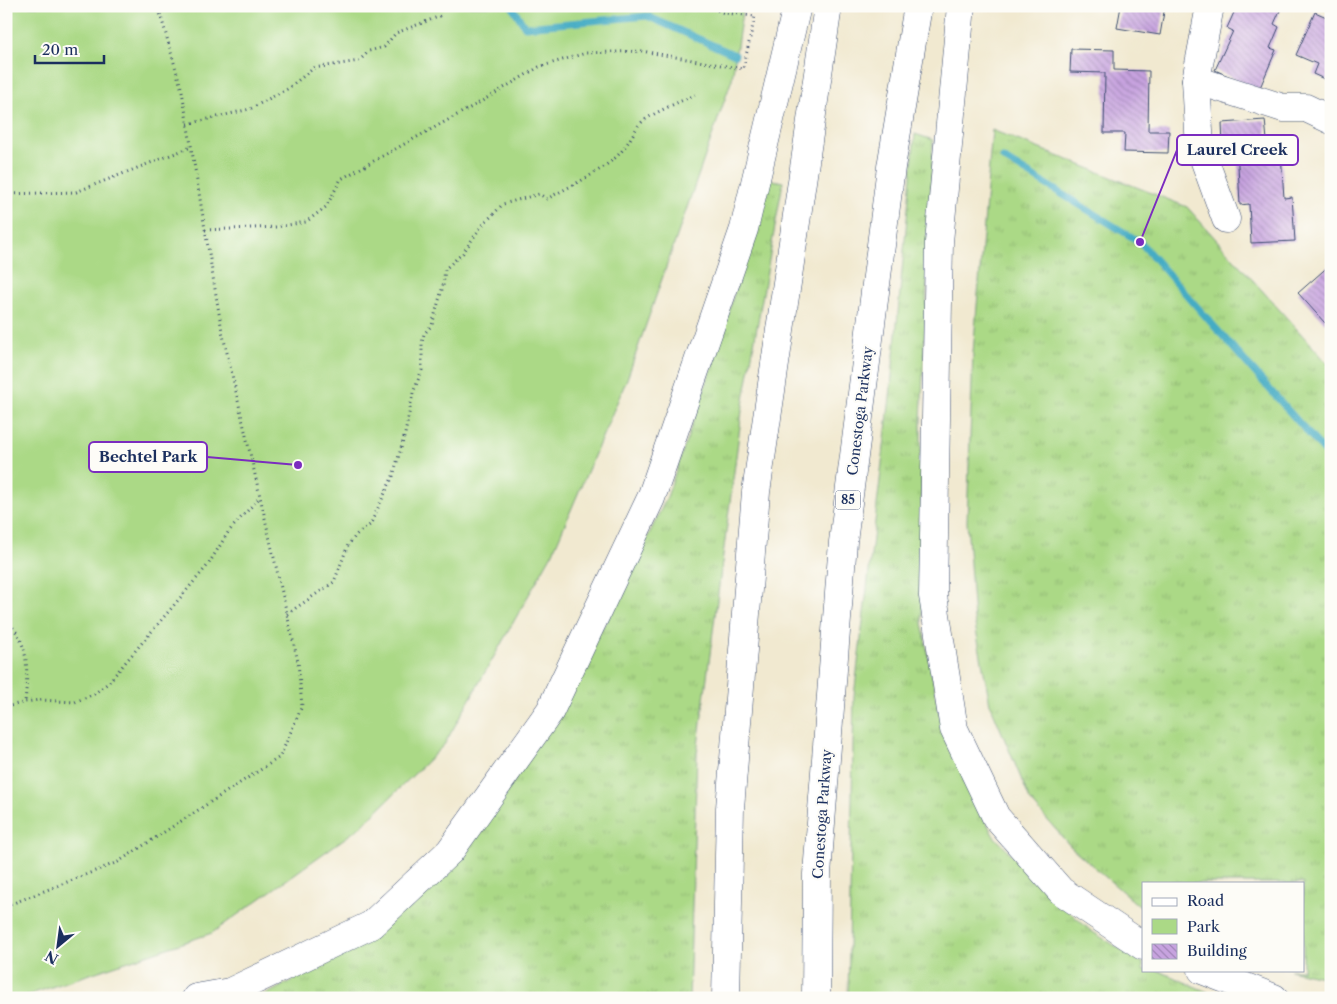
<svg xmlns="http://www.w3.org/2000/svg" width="1337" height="1004" viewBox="0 0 1337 1004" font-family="'Libre Caslon Text',serif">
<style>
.grass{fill:url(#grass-tufts);stroke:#638472}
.park{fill:#abd986;stroke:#638472}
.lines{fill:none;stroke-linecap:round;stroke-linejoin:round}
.stream{stroke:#45acc4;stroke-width:7}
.building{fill:url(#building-back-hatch)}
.minor-casing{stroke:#3b4b6f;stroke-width:29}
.highway-casing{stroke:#3b4b6f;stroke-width:29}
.path{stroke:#3b4b6f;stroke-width:3;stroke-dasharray:1 4;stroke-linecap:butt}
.minor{stroke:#fff;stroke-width:28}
.highway{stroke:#fff;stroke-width:28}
.labels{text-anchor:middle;stroke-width:4.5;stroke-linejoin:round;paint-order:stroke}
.shield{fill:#fdfcf7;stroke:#5f6c8c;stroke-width:1}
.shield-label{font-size:12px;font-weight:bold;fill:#1b2f5e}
.street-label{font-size:14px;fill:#1b2f5e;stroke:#fdfcf7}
.leader{fill:none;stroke:#7b2cbf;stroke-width:2}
.callout-dot{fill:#7b2cbf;stroke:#fdfcf7;stroke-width:2}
.callout{fill:#fdfcf7;stroke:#7b2cbf;stroke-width:2}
.callout-label{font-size:15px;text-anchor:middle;font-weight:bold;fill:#1b2f5e}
</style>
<defs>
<pattern id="grass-tufts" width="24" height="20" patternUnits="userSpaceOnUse" patternTransform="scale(1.25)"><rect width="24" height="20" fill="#abd986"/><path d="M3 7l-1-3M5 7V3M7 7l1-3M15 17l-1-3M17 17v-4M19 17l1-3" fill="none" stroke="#93bb76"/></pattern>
<pattern id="building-back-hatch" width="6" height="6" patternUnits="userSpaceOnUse" patternTransform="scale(1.25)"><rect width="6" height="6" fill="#c7a3df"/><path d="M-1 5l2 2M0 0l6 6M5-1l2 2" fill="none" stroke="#a185b8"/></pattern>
</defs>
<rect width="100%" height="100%" fill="#fdfcf7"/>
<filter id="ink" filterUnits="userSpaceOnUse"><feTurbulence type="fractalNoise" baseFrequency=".02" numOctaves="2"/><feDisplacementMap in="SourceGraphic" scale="10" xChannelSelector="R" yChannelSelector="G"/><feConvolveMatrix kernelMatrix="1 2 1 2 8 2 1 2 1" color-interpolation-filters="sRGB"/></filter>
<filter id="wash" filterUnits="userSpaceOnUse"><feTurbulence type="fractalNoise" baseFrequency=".0096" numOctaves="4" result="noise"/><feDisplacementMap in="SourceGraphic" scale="20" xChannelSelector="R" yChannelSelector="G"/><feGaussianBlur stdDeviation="1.12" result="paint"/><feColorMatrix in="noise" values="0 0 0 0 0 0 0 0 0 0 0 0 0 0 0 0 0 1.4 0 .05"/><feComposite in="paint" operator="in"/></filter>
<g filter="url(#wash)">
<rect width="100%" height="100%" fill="#f1e9d0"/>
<g class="grass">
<path d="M992,130L1187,207L1331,367V979L1290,970H1303V883H1143V908L1139,906L1071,847L1030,800L990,704L974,619L967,522L973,353Z"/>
<path d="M915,134L933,140L921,421L922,623L942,727L969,787L993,835L1040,886L1091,931L1143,963V970H1157L1221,998H848L854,696L890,397Z"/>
<path d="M768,179L783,182L742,411L697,753L689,998H251L269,993L373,936L607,621L667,497L716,355Z"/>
</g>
<path class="park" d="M6,6H743L732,79L627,379L553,552L444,745L359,828L212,933L19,998H6Z"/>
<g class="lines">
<g class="stream">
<path d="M512,6L525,27L647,16L735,55"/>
<path d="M1003,158L1140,242L1331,459"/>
</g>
</g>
<g id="blocks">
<g class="building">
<path d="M1121,6H1165L1160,35L1117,28Z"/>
<path d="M1233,6H1282L1274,24L1279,27L1270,48L1276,50L1259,90L1215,70L1233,31L1227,28L1236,8Z"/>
<path d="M1315,12L1331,19V82L1313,74L1317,64L1296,55Z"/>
<path d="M1071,49L1114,50V70L1149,71L1148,131H1169L1168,153L1124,152L1125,133H1104L1105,73L1070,72Z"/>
<path d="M1265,120L1267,140L1280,139L1284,198L1292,197L1295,241L1251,243L1249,204L1240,205L1237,145L1223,146L1222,123Z"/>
<path d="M1331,264V318L1325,323L1298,293Z"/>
</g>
</g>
</g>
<g filter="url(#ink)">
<use href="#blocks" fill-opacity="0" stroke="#3b4b6f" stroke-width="1"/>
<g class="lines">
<g class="minor-casing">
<g id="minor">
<path d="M1210,6L1196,80L1200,148L1226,219"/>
<path d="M1196,80L1283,108H1306L1331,120"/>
</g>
</g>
<g class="highway-casing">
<g id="highway">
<path d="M961,6L939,242L933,596L954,729L996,817L1061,891L1143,946"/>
<path d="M1202,970L1274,998"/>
<path d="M196,998L230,992L371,925L450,851L550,711L651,498L744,229L797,6"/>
<path d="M726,998L730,808L756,492L828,6"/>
<path d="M816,998L817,874L843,542L891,167L918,6"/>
</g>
</g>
<g class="path">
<path d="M188,124L250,109L287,89L314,68L359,61L369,51L384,47L396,33L443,15"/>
<path d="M6,194L76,192L191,147"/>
<path d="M205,230L276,227L306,222L326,207L341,179L477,104L539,67L586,53L642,51L743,69L755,16L724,13L708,6"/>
<path d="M287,614L334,582L348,545L358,533L370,525L393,476L405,434L413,393L422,370V343L424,334L432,325L443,286L445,269L463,253L480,228L503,204L539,194L547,199C568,187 591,177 610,162C623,153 630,139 638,126C645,116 683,100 695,95"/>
<path d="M6,620C30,642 28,671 25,702"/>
<path d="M6,707L25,702L40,700L75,702L94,694L108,683L208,565L229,531L260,497"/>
<path d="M6,906L118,862L280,757L302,706L298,662L222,331L182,91L158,6"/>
</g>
<use href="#minor" class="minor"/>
<use href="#highway" class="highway"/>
</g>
</g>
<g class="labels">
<rect class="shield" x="835.5" y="490.5" width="25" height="19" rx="4"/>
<g class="shield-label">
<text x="848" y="504">85</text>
</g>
<g class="street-label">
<text transform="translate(860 411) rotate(-83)" y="5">Conestoga Parkway</text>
<text transform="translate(822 814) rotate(-86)" y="5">Conestoga Parkway</text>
</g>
</g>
<path class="leader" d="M1140 242L1177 150M298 465L207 457"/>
<g class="callout-dot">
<circle cx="1140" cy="242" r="5"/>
<circle cx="298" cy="465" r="5"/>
</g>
<g class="callout">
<rect x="1177" y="135" width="121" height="30" rx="5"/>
<rect x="89" y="442" width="118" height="30" rx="5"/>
</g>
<g class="callout-label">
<text x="1237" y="155">Laurel Creek</text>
<text x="148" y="462">Bechtel Park</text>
</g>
<rect width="1337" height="1004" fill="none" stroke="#fdfcf7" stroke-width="25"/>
<rect x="1142" y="882" width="162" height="90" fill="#fdfcf7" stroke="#a3aaba"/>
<rect x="1152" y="898" width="25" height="8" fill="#ffffff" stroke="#a3aaba"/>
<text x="1187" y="906" font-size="15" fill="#1b2f5e">Road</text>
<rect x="1152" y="919" width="25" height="15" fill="#abd986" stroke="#a3aaba"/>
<text x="1187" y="932" font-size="15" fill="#1b2f5e">Park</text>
<rect x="1152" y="944" width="25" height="15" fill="url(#building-back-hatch)" stroke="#a3aaba"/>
<text x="1187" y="956" font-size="15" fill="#1b2f5e">Building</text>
<g transform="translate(58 946) rotate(209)" stroke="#fdfcf7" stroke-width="4" paint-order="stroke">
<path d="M0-4L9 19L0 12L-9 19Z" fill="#1b2f5e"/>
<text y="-8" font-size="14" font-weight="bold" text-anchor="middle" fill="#1b2f5e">N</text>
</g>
<path d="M35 55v8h69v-8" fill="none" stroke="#1b2f5e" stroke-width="2.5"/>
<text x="42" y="55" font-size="15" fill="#1b2f5e" stroke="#fdfcf7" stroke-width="4" paint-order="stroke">20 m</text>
</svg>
